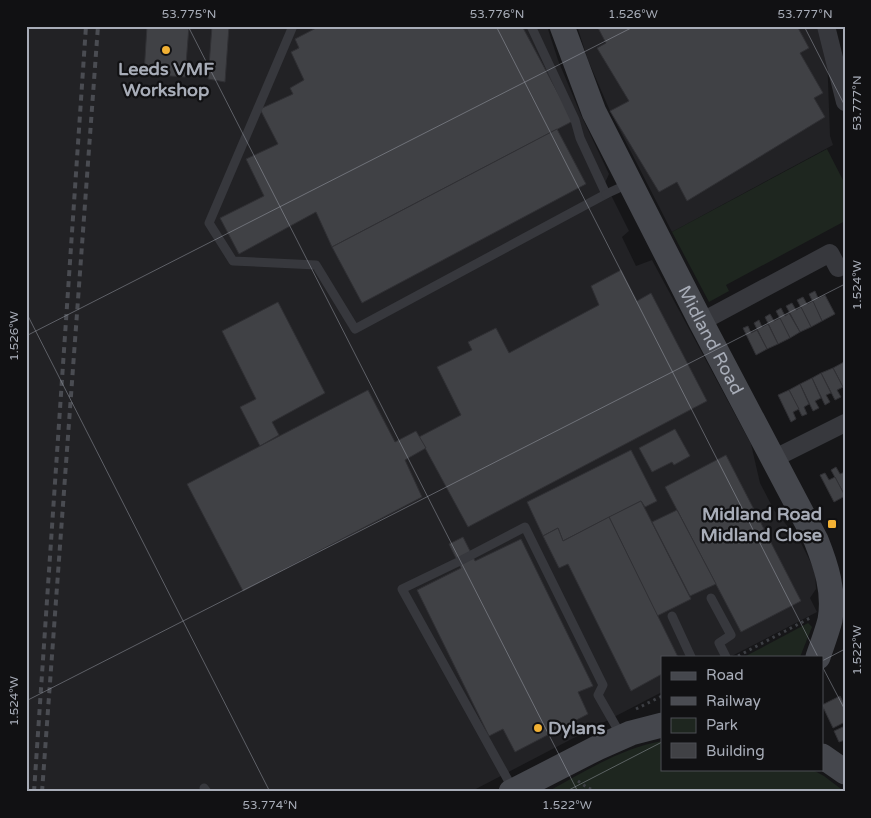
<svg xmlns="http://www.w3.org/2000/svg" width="871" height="818" viewBox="0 0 871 818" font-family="'Varela Round',sans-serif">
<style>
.built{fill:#222225}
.green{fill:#1e261f}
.building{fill:#404145;stroke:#303034}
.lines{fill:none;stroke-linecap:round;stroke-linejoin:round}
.path{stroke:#3d3f44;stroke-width:3;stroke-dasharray:2.5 4;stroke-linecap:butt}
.lane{stroke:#37383d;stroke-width:9}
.street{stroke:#37383d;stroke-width:18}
.secondary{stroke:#45474d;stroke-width:25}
.rail{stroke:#4a4c52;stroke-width:4;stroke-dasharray:6 5;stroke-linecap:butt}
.ticks{fill:none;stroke:#a8adb8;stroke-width:1;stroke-opacity:0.45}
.poi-dot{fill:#f2b134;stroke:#111113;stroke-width:2}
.labels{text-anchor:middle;stroke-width:4.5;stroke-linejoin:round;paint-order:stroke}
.poi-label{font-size:18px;font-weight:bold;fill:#a8adb8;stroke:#111113}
.street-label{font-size:18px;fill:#a8adb8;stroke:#111113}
.neatline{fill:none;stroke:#a8adb8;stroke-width:2}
.ticks-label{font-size:12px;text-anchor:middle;fill:#a8adb8}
</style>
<rect width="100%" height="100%" fill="#161618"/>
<g class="built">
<path d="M26,26H547L558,60L581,115L609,174L605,183L629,231L622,237L636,266L652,260L751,444L760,483L774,510L800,541L815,571L816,589L810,598L817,612L730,657H662V692L470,792H26Z"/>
<path d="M577,26H826L830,136L833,145L672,232L610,111L588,60Z"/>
</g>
<g class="green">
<path d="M827,149L845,184V221L726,285L729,291L709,302L672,232Z"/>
<path d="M808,623L812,627L800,657H744Z"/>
<path d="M662,741V769H811L824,776L845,792H547C584,772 621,748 662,741Z"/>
</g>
<g class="building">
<path d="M147,26H189L185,77L144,74Z"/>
<path d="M212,26H229L225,82L208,79Z"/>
<path d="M320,26H522L573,121L332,247L316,212L239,254L220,218L264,196L246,159L278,144L260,109L293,94L290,88L304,80L291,52L299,48L295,39Z"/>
<path d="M597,26H797L809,48L800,53L823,93L814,98L825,117L687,201L677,182L659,192L610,111L629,101L597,48L606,43Z"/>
<path d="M557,129L586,184L362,303L332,247Z"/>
<path d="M621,270L637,301L651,293L707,401L468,527L419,437L461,415L437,367L472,350L468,342L496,328L509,353L599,305L591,286Z"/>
<path d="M815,291L818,298L825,295L835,314L822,321L809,294Z"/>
<path d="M803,297L807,304L813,301L822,321L811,327L797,300Z"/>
<path d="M278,302L325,393L272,422L279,435L260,446L240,407L256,399L222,331Z"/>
<path d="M792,303L796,310L801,307L811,327L800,332L786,306Z"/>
<path d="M781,308L785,316L789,313L800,332L790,338L776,311Z"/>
<path d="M770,314L774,321L780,318L790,338L778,344L765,317Z"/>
<path d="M759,320L762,327L768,324L778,344L767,349L754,323Z"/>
<path d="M748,326L751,333L757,330L767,349L756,355L743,328Z"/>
<path d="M844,362H845V391L833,368Z"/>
<path d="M833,368L843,387L837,390L841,397L835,400L821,373Z"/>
<path d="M821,373L831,393L826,395L830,402L825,405L812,378Z"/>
<path d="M812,378L821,398L815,401L819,408L813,411L800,384Z"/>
<path d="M800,384L809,404L804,407L807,414L802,416L789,390Z"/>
<path d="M368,390L395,442L416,431L426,448L405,460L422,497L243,591L187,484Z"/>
<path d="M789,390L799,409L793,412L796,419L791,422L778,395Z"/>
<path d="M675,429L690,456L674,465L672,462L652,472L639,448Z"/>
<path d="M631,450L657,501L645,507L641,501L563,541L558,528L543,536L527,502Z"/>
<path d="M726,455L801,601L741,632L665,487Z"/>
<path d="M836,467L840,474L845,472V496L831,470Z"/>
<path d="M825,473L829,480L835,477L845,496L834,502L820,475Z"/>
<path d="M641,501L691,599L657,616L609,517Z"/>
<path d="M677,510L716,584L690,596L652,522Z"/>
<path d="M609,517L678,657H662V674L631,691L568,564L559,568L543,536L558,528L563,541Z"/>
<path d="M463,537L475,561L521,539L593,686L578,692L588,714L515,752L503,729L489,736L417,590L461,568L449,544Z"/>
<path d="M840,696L845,706V722L833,728L822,705Z"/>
<path d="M845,726V740L839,742L834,731Z"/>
</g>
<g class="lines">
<g class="path">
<path d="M738,656L810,618"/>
<path d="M636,709L662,696"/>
<path d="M578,781L588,788L599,792"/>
<path d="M611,792H620"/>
</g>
<g class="lane">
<path d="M293,26L209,223L233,261L316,265L355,329L606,194L580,138L575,120L531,26"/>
<path d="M606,194L630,183"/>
<path d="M711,598L731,635L719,643L726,657"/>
<path d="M672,616L691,657"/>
<path d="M204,788L207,792"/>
<path d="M513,789L402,589L458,562L525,527L603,685L598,695L622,737"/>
</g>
<g class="street">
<path d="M826,26L845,102"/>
<path d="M701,322L830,253L838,268"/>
<path d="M773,459L845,423"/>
</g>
<g class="secondary">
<path id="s1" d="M562,26L594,112L701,322L816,540C826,565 835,592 830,620C827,632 822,645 818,657"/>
<path d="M822,756L845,772"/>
<path d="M511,792L597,748L631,733L662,725"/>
</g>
<g class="rail">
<path d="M34,792L86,26"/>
<path d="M42,792L98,26"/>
</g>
</g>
<path class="ticks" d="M188,26L578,792M496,26L818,657M804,26L845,106M26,312L270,792M26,336L635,26M822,661L845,649M822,666L845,710M26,701L845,284M565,792L662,742"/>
<g class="poi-dot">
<circle cx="166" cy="50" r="5"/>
<rect x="827" y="519" width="10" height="10" rx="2.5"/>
<circle cx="538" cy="728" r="5"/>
</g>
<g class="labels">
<g class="poi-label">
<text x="166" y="75">Leeds VMF<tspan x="166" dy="21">Workshop</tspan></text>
<text x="822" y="520" text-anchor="end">Midland Road<tspan x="822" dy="21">Midland Close</tspan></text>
<text x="548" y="734" text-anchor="start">Dylans</text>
</g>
<g class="street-label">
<text dy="6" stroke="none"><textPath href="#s1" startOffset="348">Midland Road</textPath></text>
</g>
</g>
<rect width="871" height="818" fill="none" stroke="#111113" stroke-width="55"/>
<rect x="661" y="656" width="162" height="115" fill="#111113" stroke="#4d4f55"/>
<rect x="671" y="672" width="25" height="8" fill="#45474d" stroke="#4d4f55"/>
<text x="706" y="680" font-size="15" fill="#a8adb8">Road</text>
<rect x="671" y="697" width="25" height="8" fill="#4a4c52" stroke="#4d4f55"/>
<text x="706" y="706" font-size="15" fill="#a8adb8">Railway</text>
<rect x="671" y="718" width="25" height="15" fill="#1e261f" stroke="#4d4f55"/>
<text x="706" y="730" font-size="15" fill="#a8adb8">Park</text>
<rect x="671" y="743" width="25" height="15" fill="#404145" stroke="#4d4f55"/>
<text x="706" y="756" font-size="15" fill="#a8adb8">Building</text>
<rect x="28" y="28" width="816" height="762" class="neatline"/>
<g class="ticks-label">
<text x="189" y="18">53.775°N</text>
<text x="497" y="18">53.776°N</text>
<text x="633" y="18">1.526°W</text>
<text x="805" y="18">53.777°N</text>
<text transform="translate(857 103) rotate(-90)" y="4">53.777°N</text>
<text transform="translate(857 285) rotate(-90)" y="4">1.524°W</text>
<text transform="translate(14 336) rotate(-90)" y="4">1.526°W</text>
<text transform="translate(857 650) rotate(-90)" y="4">1.522°W</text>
<text transform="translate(14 701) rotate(-90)" y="4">1.524°W</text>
<text x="270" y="809">53.774°N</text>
<text x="567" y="809">1.522°W</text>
</g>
</svg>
